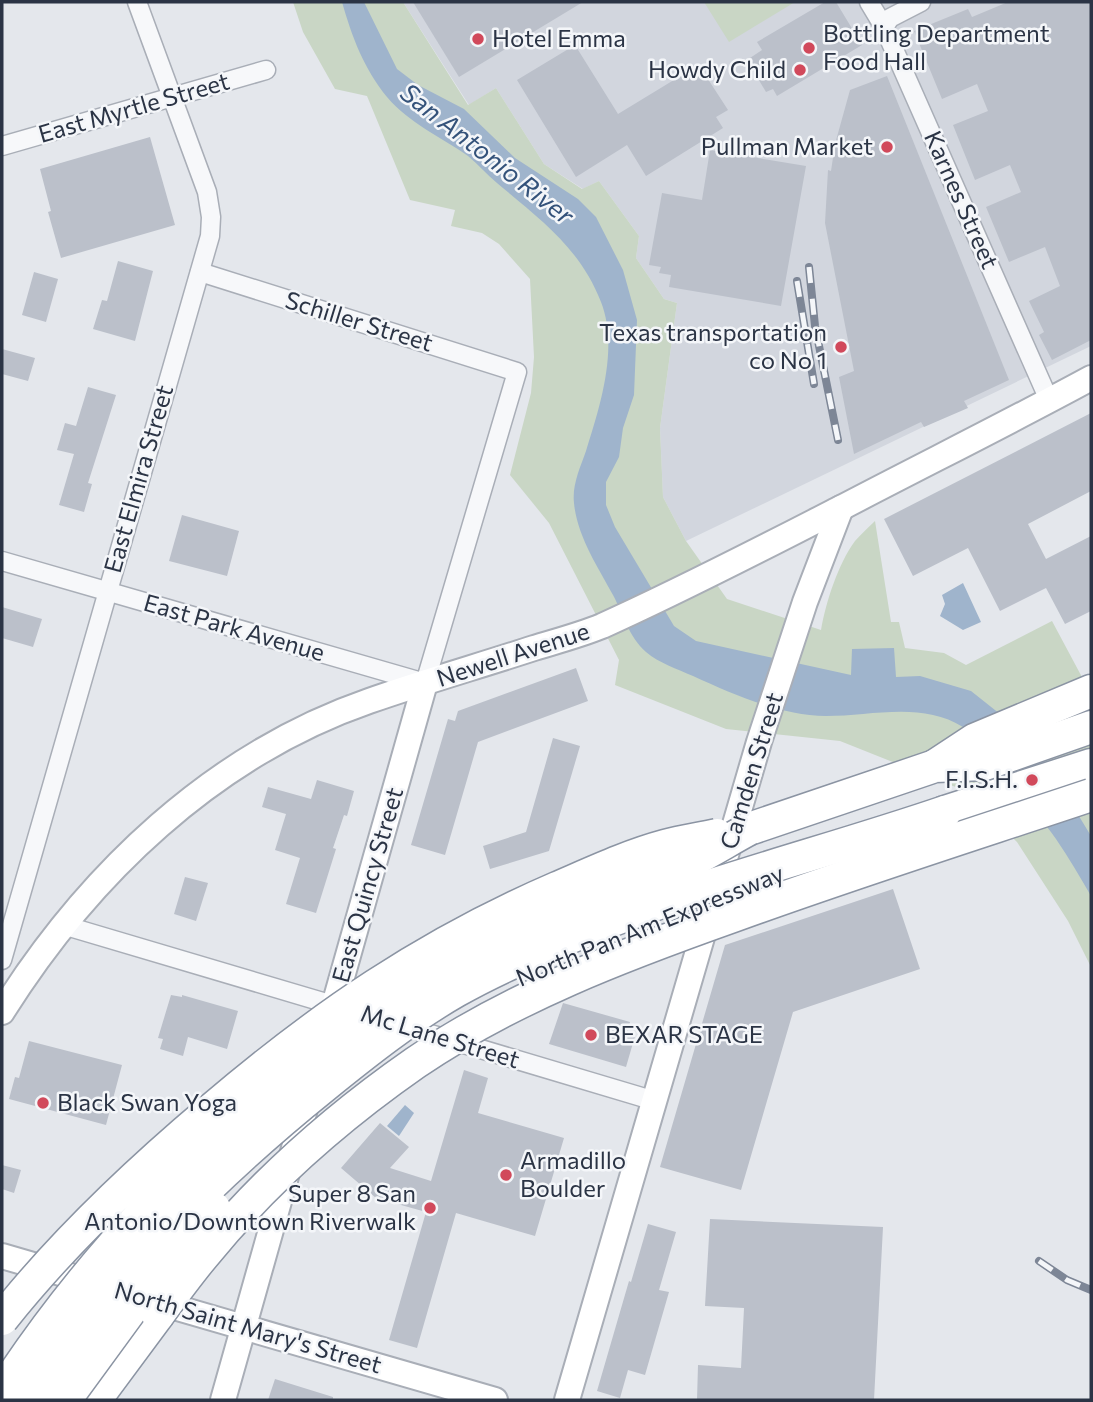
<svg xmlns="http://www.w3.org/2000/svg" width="1093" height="1402" viewBox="0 0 1093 1402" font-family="Commissioner,sans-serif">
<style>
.built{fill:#d2d6de}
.green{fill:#c9d6c5}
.water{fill:#9fb4cc}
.building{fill:#bbc0ca}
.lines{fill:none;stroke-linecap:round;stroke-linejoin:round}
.street-casing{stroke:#a9aeb7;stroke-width:21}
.secondary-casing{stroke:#a9aeb7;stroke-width:28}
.highway-casing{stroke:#8b94a3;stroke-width:35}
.street{stroke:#f7f8fa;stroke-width:18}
.secondary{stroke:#fff;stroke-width:24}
.highway{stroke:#fff;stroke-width:32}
.rail-casing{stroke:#7d8696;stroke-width:8}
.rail{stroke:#f4f6f9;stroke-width:5;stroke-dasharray:16;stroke-linecap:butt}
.highway-bridge-casing{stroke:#8b94a3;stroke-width:35;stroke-linecap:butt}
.highway-bridge{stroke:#fff;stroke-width:32}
.poi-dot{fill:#d1495b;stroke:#f4f6f9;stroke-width:2.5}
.labels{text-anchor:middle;stroke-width:5;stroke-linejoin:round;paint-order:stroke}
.poi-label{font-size:24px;fill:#2b3445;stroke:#f4f6f9;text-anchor:start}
.street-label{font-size:24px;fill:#2b3445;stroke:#f4f6f9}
.water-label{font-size:26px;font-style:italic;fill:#34527a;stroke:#f4f6f9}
</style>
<rect width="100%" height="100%" fill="#e4e7ec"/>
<path class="built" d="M403,2H1091V346L686,541L663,497L660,428L677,303L664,299L636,258L639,236L599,181L583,189L544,164L496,88L469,105Z"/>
<g class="green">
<path d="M293,2H403L468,105L496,88L544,164L582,189L599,181L639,236L636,258L664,299L677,303L660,428L663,497L686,541L727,599L821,630C826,602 838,564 855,541C861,534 868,528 875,521L891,622H899L905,648L944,653L966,665L1052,621L1091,694V967L1068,921L1017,842L963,790L840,741L726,729L615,685L619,660L549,523L510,475L531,393L534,357L530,279L499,244L482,233L451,226L455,210L410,200L367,96L335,89L303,32Z"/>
<path d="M704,2H795L729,42Z"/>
</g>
<g class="water">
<path d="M342,2H364L397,69L418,85L464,109L515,158L578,199L596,217L623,270L637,320L634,395L623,428L619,457L606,482V505L615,527L674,626L696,641L851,675L852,649L894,648L896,677L920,676L971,691L1005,718L1048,765L1091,836V896C1080,877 1069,858 1056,839C1042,819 1025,802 1010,782C996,764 983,740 963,727C922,701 871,716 826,716C779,715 735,695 693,676C677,669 659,663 646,652C629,637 623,614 613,595C598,567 577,536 574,503C572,485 580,468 586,451C600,406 619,348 601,302C580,248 540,219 497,183C487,175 478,164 468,156C440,136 410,124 387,97C364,69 352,37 342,2Z"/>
<path d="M963,583L981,622L963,630L940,616L945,604L942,595Z"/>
<path d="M405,1105L414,1113L399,1136L387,1126Z"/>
</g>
<g class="building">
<path d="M413,2H583L459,77Z"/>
<path d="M825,2H836L862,45L777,96L773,89L766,92L747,60L762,50L757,42Z"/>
<path d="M1008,2H1091V340L1052,360L1039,335L1044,332L1029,301L1060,286L1045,247L1009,262L986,207L1021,192L1010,165L975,180L953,125L988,111L977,84L942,99L914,31L968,9L972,17Z"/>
<path d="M575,45L618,114L687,72L693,80L704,73L728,110L716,117L723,128L646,176L627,145L576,177L517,80Z"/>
<path d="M887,76L1009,380L964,401L968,408L924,427L921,422L854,454L839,377L854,371L825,223L828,170L831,171L835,144L850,90Z"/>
<path d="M150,137L175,225L61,258L48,212L51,211L40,169Z"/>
<path d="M710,150L806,166L781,306L669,287L671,275L659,273L661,267L649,265L662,193L702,200Z"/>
<path d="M118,261L153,271L135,341L93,329L102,300L107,301Z"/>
<path d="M34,272L58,279L46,322L22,315Z"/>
<path d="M2,349L35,358L28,381L2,374Z"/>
<path d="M88,387L116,395L88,483L92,484L84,512L59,505L74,454L57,450L65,423L76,426Z"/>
<path d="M1091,413V491L1028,524L1046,559L1091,536V611L1065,624L1046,588L1000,611L968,548L913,576L884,519Z"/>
<path d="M182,515L239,531L227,576L169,561Z"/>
<path d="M2,607L42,619L33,647L2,638Z"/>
<path d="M576,668L588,701L478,742L445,855L411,845L448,719L455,721L458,711Z"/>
<path d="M553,738L580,746L549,851L490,869L483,846L526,832Z"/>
<path d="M317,780L354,791L347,816L344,815L333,848L336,849L316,913L286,904L300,858L275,850L286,814L262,807L268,787L311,799Z"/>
<path d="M185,877L208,883L196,921L174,914Z"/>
<path d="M893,889L920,969L793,1012L741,1190L660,1167L725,945Z"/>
<path d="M171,995L182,997V995L238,1011L227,1049L188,1037L183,1056L160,1049L163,1039L158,1038Z"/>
<path d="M563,1003L630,1022L627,1034L635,1036L626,1067L549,1044Z"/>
<path d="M29,1041L122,1065L106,1125L9,1099L15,1077L19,1078Z"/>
<path d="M464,1070L488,1078L478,1113L564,1138L535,1236L456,1213L417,1348L389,1340L426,1212L376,1198L341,1168L380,1123L409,1147L390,1168L431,1181Z"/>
<path d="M2,1165L21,1170L14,1193L2,1189Z"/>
<path d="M710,1219L883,1227L874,1400H697L698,1365L741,1368L744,1308L705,1306Z"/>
<path d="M648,1224L676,1232L659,1290L669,1292L645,1375L628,1370L620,1398L597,1391L629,1281L631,1282Z"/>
<path d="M275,1379L333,1397V1400H268Z"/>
</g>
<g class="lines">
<g class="street-casing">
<g id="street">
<path d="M869,2L884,27L1049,400"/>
<path d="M884,27L890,18L921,2"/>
<path d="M2,146L266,70"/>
<path d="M2,561L425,683L517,372L200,272"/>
<path d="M63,925L343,1008"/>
<path d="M2,960L210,236L211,217L207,192L137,2"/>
<path d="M400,1025L655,1101"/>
</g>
</g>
<g class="secondary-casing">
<g id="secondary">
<path d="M2,1012C88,875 213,755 369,701C423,682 479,666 534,648C557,641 580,635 602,626C682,590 761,549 839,509C923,465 1008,423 1091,378"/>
<path d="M329,1023L425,683"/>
<path d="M2,1256L98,1284"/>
<path d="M150,1300L495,1400"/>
<path d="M223,1400L309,1095"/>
<path d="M567,1400L759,742L805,602L841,508"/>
</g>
</g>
<g class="highway-casing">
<g id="highway">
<path d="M936,765L974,740L1091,691"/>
<path d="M945,812L1091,765"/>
<path d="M749,829L935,766L985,764L1091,727"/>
<path d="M95,1400L158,1315"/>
</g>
</g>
<use href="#street" class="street"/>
<use href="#secondary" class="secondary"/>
<use href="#highway" class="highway"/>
<g class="rail-casing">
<g id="rail">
<path d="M809,267L815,326L838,440"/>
<path d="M797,281L814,384"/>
<path d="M1039,1261L1067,1280L1091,1290"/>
</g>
</g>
<use href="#rail" class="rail"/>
<g class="highway-bridge-casing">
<g id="highway-bridge">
<path d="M158,1315C174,1293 190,1271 208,1250C267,1179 339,1116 415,1063C512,997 623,955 733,916C851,873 971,835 1091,795"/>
<path d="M2,1319C64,1241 135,1174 211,1110C320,1017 425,945 557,888C592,873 628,856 665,846C682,841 700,839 717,835"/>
<path d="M2,1392C121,1209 299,1044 494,944C551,915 611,896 670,871C697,860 723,843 749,829"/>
<path d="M30,1400C110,1278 211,1177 324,1086C366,1052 409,1018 456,991C493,970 533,953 573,936C693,885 822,854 945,812"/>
<path d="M65,1400L160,1270L214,1208"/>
</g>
</g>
<use href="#highway-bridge" class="highway-bridge"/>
</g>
<g class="poi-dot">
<circle cx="478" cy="39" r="7"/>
<circle cx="809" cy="48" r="7"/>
<circle cx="800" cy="70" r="7"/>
<circle cx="887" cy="147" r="7"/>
<circle cx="841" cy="347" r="7"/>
<circle cx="1032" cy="780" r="7"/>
<circle cx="591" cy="1035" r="7"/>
<circle cx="43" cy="1103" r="7"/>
<circle cx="506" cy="1175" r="7"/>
<circle cx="430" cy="1208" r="7"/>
</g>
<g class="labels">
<g class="poi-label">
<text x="823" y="42">Bottling Department<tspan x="823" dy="28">Food Hall</tspan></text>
<text x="492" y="47">Hotel Emma</text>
<text x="786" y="78" text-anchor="end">Howdy Child</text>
<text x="873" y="155" text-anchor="end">Pullman Market</text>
<text x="827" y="341" text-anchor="end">Texas transportation<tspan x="827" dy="28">co No 1</tspan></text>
<text x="1018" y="788" text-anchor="end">F.I.S.H.</text>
<text x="605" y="1043">BEXAR STAGE</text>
<text x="57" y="1111">Black Swan Yoga</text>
<text x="520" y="1169">Armadillo<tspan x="520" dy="28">Boulder</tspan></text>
<text x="416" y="1202" text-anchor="end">Super 8 San<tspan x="416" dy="28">Antonio/Downtown Riverwalk</tspan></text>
</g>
<g class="street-label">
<text transform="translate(134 108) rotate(-16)" y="8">East Myrtle Street</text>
<text transform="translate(961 200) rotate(66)" y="8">Karnes Street</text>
<text transform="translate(359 322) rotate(17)" y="8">Schiller Street</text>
<text transform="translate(139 479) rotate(-74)" y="8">East Elmira Street</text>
<text transform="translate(234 628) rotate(16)" y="8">East Park Avenue</text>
<text transform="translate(513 655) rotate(-18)" y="8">Newell Avenue</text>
<text transform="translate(752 771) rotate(-73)" y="8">Camden Street</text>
<text transform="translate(368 885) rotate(-74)" y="8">East Quincy Street</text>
<text transform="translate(650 926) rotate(-22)" y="8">North Pan Am Expressway</text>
<text transform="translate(440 1037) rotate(17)" y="8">Mc Lane Street</text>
<text transform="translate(248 1328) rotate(16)" y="8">North Saint Mary's Street</text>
</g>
<g class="water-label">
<text transform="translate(487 154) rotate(38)" y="9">San Antonio River</text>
</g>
</g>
<rect width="1093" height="1402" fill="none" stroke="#2b3445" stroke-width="7"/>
</svg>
